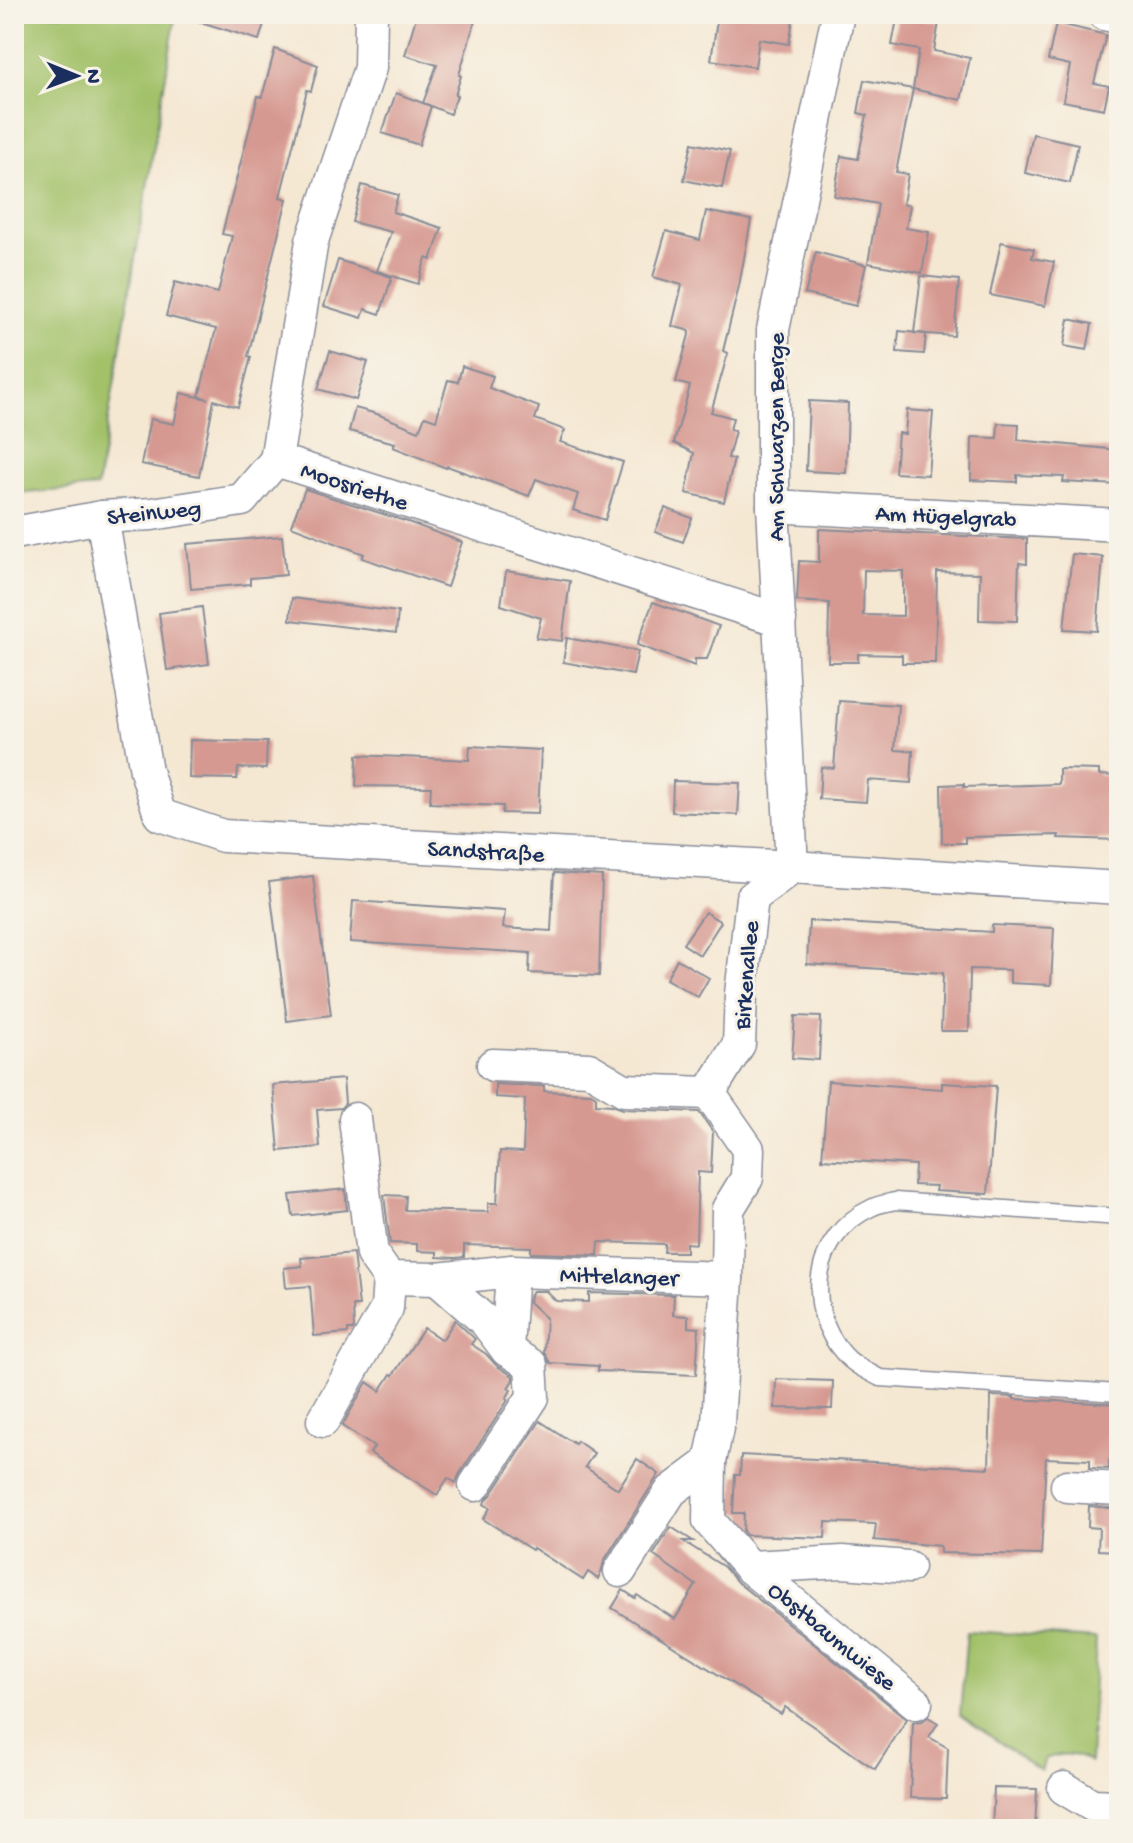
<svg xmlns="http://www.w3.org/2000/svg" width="1133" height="1843" viewBox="0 0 1133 1843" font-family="'Gochi Hand',sans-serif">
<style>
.green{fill:#a2c169;stroke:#5e7864;stroke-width:2}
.building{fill:#d69991;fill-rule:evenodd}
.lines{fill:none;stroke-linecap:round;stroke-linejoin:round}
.service-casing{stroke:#888c98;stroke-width:19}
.minor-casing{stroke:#888c98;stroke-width:35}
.service{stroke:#fff;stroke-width:16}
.minor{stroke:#fff;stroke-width:32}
.labels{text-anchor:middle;stroke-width:6;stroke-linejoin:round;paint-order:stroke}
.street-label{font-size:24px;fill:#1b2f5e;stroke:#f7f3e8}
</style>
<rect width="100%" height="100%" fill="#f7f3e8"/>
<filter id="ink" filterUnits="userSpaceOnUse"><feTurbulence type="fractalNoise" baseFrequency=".0125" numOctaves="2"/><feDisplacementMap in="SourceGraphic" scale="16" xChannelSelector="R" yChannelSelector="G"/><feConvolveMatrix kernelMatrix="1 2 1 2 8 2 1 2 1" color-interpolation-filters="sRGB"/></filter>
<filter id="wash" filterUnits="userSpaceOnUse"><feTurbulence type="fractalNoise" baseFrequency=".006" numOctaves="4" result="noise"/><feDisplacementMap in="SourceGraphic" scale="32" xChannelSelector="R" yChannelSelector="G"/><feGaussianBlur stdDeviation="1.8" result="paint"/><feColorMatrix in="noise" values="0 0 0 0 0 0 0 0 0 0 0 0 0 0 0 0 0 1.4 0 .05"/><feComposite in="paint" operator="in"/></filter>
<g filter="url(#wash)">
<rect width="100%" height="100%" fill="#f5e8d3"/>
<g class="green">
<path d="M14,14H176L97,487L14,494Z"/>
<path d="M967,1631L1096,1639L1090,1762C1075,1753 1062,1752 1045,1759L1041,1771L960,1715Z"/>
</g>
<g id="blocks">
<g class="building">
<path d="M192,14H267L259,40L191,19Z"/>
<path d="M417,14H452L475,21L459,75L461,76L455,95L457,96L450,114L423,103L437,65L405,55Z"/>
<path d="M718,14H794L789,44L759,39L755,67L711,60Z"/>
<path d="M898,14L939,22L934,51L970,58L961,100L913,89L919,50L892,45Z"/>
<path d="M1056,23L1106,35L1094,83L1109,86L1104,109L1063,101L1070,65L1048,60Z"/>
<path d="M275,49L318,65L311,91L307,90L280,197L287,199L248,356L251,357L238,407L214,400L199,476L141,464L150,419L174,424L181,393L208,399L199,396L216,329L166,316L175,282L218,293L232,236L222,234L258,96L262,97Z"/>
<path d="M864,80L913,89L896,172L908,174L903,204L910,206L906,228L929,232L922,273L868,263L878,204L834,196L841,156L858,159L867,115L858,113Z"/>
<path d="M396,93L431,106L419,145L382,133Z"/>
<path d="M1033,134L1078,144L1070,183L1025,173Z"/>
<path d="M692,143L730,151L722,188L684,180Z"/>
<path d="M362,185L398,195L393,212L442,228L431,260L426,258L418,284L377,271L391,232L352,222Z"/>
<path d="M706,211L751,220L739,286L723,351L728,353L711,412L733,418L730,430L735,431L728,458L734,459L724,502L686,493L694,453L674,443L690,386L676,382L690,331L672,326L682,285L653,277L666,231L700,240Z"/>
<path d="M1001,242L1034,249L1032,258L1054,262L1045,306L990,295Z"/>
<path d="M816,252L866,265L856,306L805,294Z"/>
<path d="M338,260L392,277L380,314L365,309L362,318L324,306Z"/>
<path d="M921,276L959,280L954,336L914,333Z"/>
<path d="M1069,319L1092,324L1087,350L1064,346Z"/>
<path d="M899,331L926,334L924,354L897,352Z"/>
<path d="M330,351L368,362L356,400L318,389Z"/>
<path d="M462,366L493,376L489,388L539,407L535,419L565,430L560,442L623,462L605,520L573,510L578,494L536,479L529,496L447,466L446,468L393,447L395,443L349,431L355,408L377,414L419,431L425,416L436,420L448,380L458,382Z"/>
<path d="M809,401L848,403L846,473L806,471Z"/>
<path d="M907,410L933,412L928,475L895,473L898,433L905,434Z"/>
<path d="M998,423L1019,424L1018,440L1119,450V485L1063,482L1064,477L1017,475V482L971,480L972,437L997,438Z"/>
<path d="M305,489L408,522L462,542L447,587L362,558L364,554L291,526Z"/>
<path d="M665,508L692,518L683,542L655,532Z"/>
<path d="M819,529L1027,539V564L1019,563L1017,621L979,620L980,573L937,572L935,663H902V655L858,654V662H828L829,603L797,601L799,561L819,562ZM864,570L903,571V616L863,615Z"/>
<path d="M282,536L286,575L250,578V584L191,589L187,544Z"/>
<path d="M1072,554L1103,557L1097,631L1064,629Z"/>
<path d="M506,571L570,581L562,641L536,638L541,618L501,605Z"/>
<path d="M292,598L398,612L396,633L290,620Z"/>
<path d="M653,602L719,626L707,659H695V666L637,645Z"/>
<path d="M202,607L209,664L167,670L159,613Z"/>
<path d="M567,638L638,651L633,675L563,662Z"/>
<path d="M839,701L898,705L895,750L913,751L911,783L868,780L866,802L819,799L821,767L834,768Z"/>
<path d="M190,740L267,742L266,769L238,768L237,779L189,778Z"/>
<path d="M470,746L541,750L538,814L502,813L503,806L430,803L431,787L356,786L357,755L469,760Z"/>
<path d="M1059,769L1099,770V775L1119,776V840L1058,838L1059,835L965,837V843H942L941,785L964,784V787L1059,784Z"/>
<path d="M673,781L740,783L738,815L672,812Z"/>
<path d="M554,873L602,876L599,976L529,973L530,953L350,942L353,901L505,911L503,928L551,931Z"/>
<path d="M313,876L331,1015L287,1021L269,882Z"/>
<path d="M705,912L721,922L700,955L683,944Z"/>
<path d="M809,921L992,932V925L1054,928L1051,985L1010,983V970L970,969L969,1031H941L943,973L807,964Z"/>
<path d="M677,959L709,978L698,997L666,979Z"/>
<path d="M795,1016L821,1017L819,1060L792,1058Z"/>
<path d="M343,1079L345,1103L341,1108L317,1110L320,1147L279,1151L273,1085Z"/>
<path d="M828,1081L942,1089V1083L996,1086L988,1194L935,1191L936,1186L914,1185L915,1165L822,1159Z"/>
<path d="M495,1084L544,1086V1091L591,1093L596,1096V1104L612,1105L623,1109L699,1112L713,1132L711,1173L698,1172L696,1244L686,1243V1252H664L665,1244L599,1242L598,1255L531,1253V1247L464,1245V1257L455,1258L437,1257V1252L417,1251V1244L390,1243L384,1195L406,1196L405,1210L488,1212V1203H497L500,1151L523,1152L525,1099L495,1097Z"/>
<path d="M345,1189L347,1210L293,1216L290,1195Z"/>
<path d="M353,1253L359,1306H353L354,1327L353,1330H348V1333L314,1336L310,1286L286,1288L284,1268L302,1266L301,1258Z"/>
<path d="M533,1291H546L556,1301L589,1302V1293L674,1295L673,1315L688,1316V1327L699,1328L696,1375L598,1371V1366L550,1363L544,1352L546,1318L529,1302L530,1295Z"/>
<path d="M455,1320L475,1339L471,1344L486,1354L497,1366L513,1376V1380L508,1388L511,1390L506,1399L508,1400L459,1475L456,1483L448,1478L437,1495L370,1453L374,1447L342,1426L367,1382L380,1391L391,1374L393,1375L424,1328L442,1340Z"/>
<path d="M776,1379L833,1381L832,1409L775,1408Z"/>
<path d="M991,1396L1014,1397V1399L1119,1404V1461L1109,1460V1469L1090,1468V1460L1046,1458L1041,1555L940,1553V1546L874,1540L876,1524L826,1522L825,1538L746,1535L743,1531L744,1513H733L735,1475H740L741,1455L989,1468Z"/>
<path d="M540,1421L575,1444L577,1441L594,1453L585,1467L618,1489L637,1459L659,1474L604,1561L601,1573L598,1579L588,1572L583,1580L533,1548L532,1550L483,1519L490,1508L484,1504L485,1501L491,1495Z"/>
<path d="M1089,1506L1119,1509V1551L1098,1550L1099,1528L1088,1527Z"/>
<path d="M671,1527L693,1541H683L724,1567L737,1582L907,1719L875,1769L785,1707L781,1714L612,1608L623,1590L635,1598L637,1595L675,1619L696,1585L653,1555Z"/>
<path d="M928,1717L938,1723L929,1737L948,1748L946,1799L910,1798L913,1722L922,1721Z"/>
<path d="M994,1788L1037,1789L1035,1829H992Z"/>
</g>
</g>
</g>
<g filter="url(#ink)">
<use href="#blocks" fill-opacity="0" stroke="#888c98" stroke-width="2"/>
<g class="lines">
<g class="service-casing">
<path id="service" d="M1119,1217L895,1201C887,1203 878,1204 871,1208C813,1235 803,1308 844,1354C853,1365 867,1371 880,1378L1119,1393"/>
</g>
<g class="minor-casing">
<g id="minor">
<path d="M371,14L370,68L312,241L276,460L780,620"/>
<path d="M1104,14L1119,17"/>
<path d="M773,506L1119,525"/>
<path d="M102,517L146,771L160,815L223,836L792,867L1119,888"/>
<path d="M14,533L102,517L152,514L242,500L276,460"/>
<path d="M792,867L752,898L741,994L739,1044L709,1093L748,1149L747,1178L728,1209L727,1278L718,1423L710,1462L709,1521L749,1567L916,1703"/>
<path d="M792,867L773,506V330L838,14"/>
<path d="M493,1065L589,1069L624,1090L709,1093"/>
<path d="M389,1278L437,1279L512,1271L727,1278"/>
<path d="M437,1279L485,1321L507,1350"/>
<path d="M323,1421L387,1308L389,1278L372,1254L355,1119"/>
<path d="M475,1485L533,1397L531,1365L507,1350L512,1271"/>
<path d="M1067,1486L1119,1489"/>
<path d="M749,1567L843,1562L908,1567"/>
<path d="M620,1571L671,1491L710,1462"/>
<path d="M1064,1788L1092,1805L1119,1806"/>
</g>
</g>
<use href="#service" class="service"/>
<use href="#minor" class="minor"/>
</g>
</g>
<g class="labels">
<g class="street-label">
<text transform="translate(775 437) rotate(-90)" y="8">Am Schwarzen Berge</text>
<text transform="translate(355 485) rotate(18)" y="8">Moosriethe</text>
<text transform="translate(154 511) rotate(-6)" y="8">Steinweg</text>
<text transform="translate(946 515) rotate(3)" y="8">Am Hügelgrab</text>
<text transform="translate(486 850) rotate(3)" y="8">Sandstraße</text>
<text transform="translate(745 975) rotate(-85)" y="8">Birkenallee</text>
<text transform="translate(619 1275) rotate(2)" y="8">Mittelanger</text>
<text transform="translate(833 1635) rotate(39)" y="8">Obstbaumwiese</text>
</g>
</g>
<rect width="1133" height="1843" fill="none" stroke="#f7f3e8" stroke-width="48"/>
<g transform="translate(76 76) rotate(91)" stroke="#f7f3e8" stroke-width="6" paint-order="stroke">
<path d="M0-6L14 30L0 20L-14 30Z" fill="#1b2f5e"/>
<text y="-12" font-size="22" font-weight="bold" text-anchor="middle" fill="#1b2f5e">N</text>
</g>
</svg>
